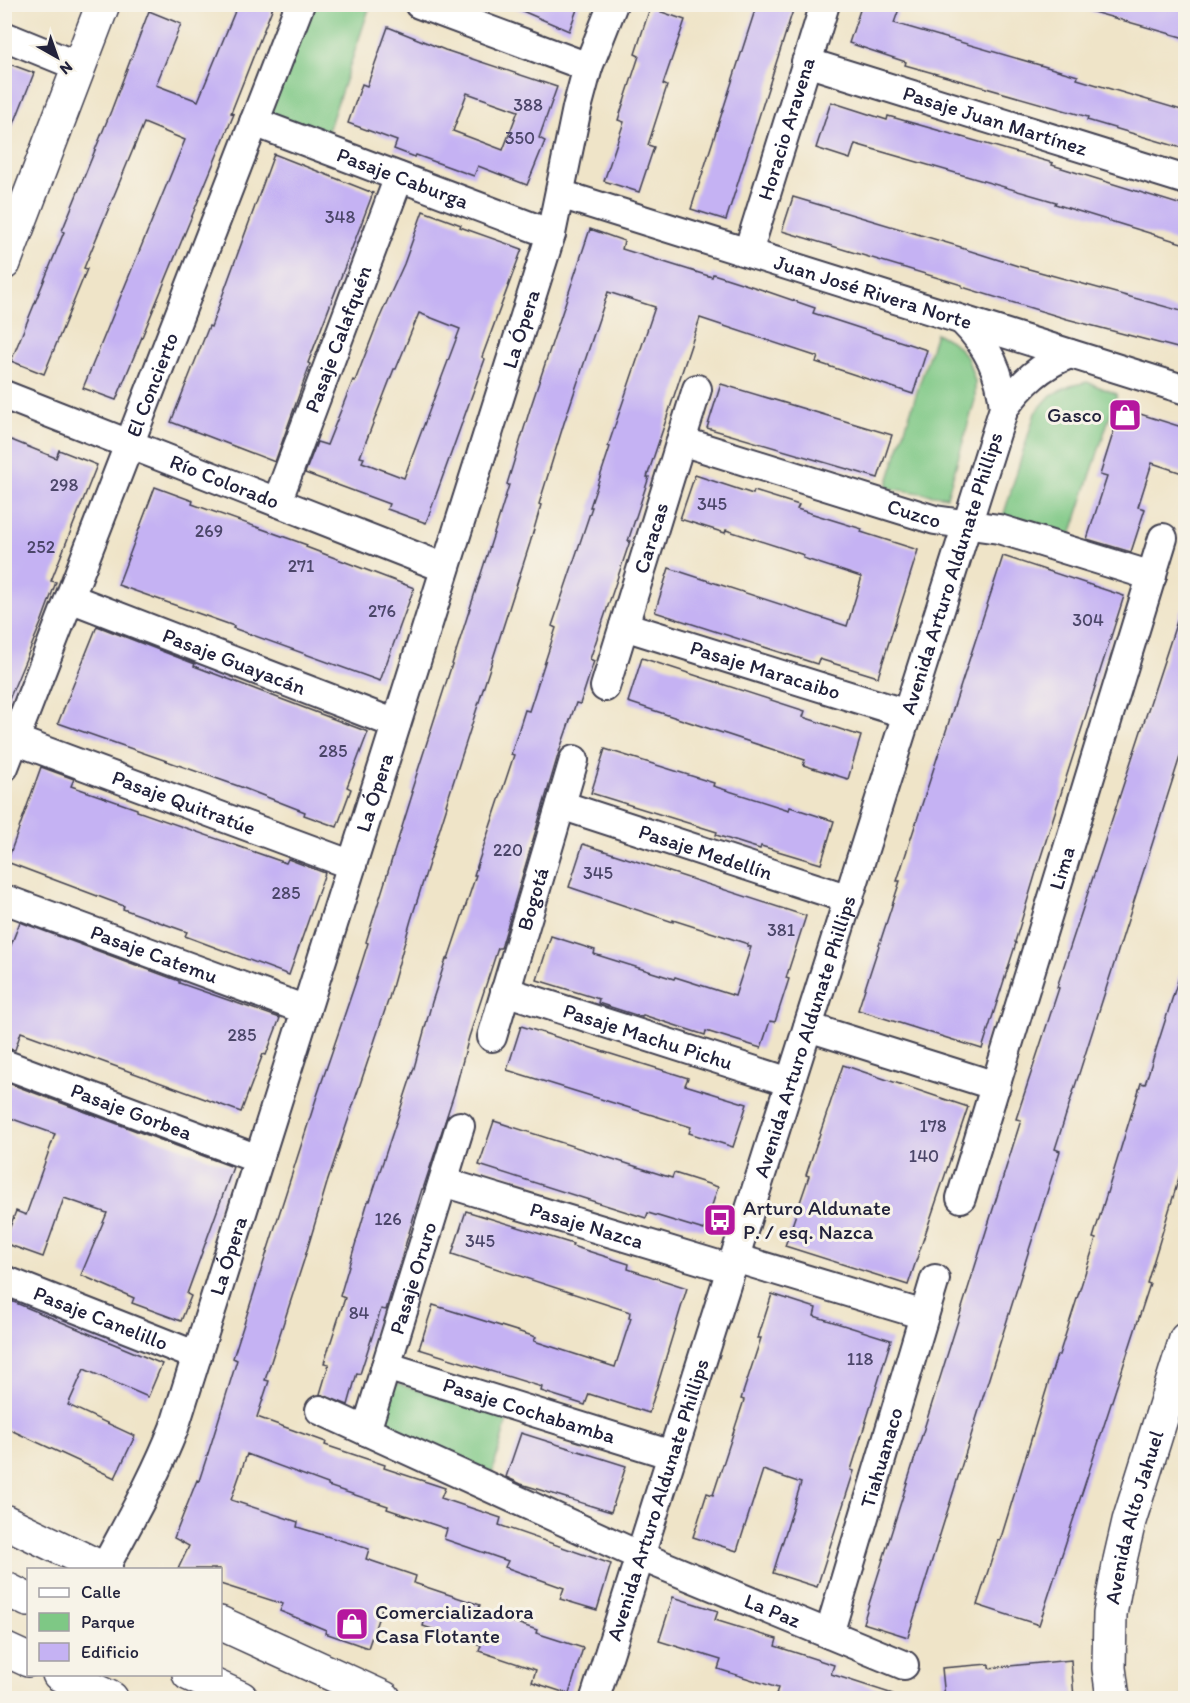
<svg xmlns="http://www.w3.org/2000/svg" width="1190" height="1703" viewBox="0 0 1190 1703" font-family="Itim,sans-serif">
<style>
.green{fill:#7ec885;stroke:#507560;stroke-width:1.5}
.building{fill:#c5b2f3;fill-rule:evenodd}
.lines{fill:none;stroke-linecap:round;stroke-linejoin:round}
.minor-casing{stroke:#413f50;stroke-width:32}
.tertiary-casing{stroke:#413f50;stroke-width:36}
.primary-casing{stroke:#413f50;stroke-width:36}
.motorway-casing{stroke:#413f50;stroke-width:36}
.minor{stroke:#fff;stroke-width:28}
.tertiary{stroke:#fff;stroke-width:33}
.primary{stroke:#fff;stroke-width:33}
.motorway{stroke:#fff;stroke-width:33}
.labels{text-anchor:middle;stroke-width:6;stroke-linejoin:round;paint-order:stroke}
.number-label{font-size:18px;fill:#4b4669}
.street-label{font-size:21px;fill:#22223b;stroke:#f7f3e8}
.poi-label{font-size:21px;fill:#22223b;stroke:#f7f3e8;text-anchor:start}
</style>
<rect width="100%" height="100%" fill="#f7f3e8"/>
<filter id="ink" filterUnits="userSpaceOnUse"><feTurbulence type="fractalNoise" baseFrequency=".0167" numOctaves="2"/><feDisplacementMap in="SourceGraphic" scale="12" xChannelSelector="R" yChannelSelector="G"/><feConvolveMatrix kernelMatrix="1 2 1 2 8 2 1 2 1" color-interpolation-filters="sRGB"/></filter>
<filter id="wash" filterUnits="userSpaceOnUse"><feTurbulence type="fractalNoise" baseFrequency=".008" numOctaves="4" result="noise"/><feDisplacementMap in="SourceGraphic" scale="24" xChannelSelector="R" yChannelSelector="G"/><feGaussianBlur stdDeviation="1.35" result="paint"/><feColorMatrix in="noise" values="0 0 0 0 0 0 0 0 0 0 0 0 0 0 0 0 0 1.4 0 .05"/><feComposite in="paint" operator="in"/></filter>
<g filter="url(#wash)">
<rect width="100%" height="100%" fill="#efe4c8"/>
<g class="green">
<path d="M308,5H356L369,9L325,140L267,116Z"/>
<path d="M936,333L954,343L967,357L975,381V400L947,497L886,488Z"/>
<path d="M1087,382L1117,394L1068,544L1002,520L1035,413L1051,395L1070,386Z"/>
<path d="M394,1383L508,1417L492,1474L393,1434L383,1417Z"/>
</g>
<g id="blocks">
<g class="building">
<path d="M238,4H274L231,113L234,114L116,400L83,388L185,140L144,123L84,268L87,269L44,374L11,361L64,232L62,231L111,111L149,11L181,24L156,85L198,101Z"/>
<path d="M506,4H579L569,31Z"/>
<path d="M757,4H795L726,220L691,209Z"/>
<path d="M862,4H886L899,9L894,23L1078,76L1077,79L1185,111V149L1087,120L1088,117L905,65L906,62L849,43Z"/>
<path d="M1087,4H1185V38L1086,10Z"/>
<path d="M650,8L685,20L663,84L667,86L648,145L654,147L639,192L604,181L624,122L618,120L639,56L635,54Z"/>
<path d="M388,27L445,50L557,87L539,138L545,141L527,185L478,166L474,176L416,155L415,157L394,149L397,141L348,123L362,84L367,86ZM467,93L518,111L503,150L453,131Z"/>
<path d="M4,62L34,73L6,144H4Z"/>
<path d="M831,102L887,120L888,116L1053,163L1052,165L1185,206V244L1055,204L1056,202L855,144L850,159L816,148Z"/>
<path d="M274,154L373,193L308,363L310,364L275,462L171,422L209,326L211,327Z"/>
<path d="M793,197L961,247V248L1018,266L1185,312V350L1067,319L962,287V285L782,231Z"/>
<path d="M423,211L461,225L460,227L522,249L482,357L485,359L426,523L387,509L389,504L305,473L317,442L327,445L353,380L355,381L379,319L404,264ZM419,313L460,329L404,478L362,462L364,458L360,457L394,369H396Z"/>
<path d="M590,229L624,241L622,249L712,277L713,274L757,288L815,308L813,313L927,350L913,394L816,362L818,357L700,318L647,477H649L628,541H630L590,659L594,661L580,704L576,703L558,755L502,945L501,948H498L469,1037L454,1094L423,1189H422L386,1310L381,1309L360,1374L357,1373L348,1405L320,1394L329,1364L324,1363L345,1298L340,1296L368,1201H370L414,1068L432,1002L446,959H448L476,875H474L514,755L511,754L525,710L529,711L556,628L552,626L592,507H590L610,447L608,446L655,307L608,292L564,423L539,504L541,505L530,543L446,805L447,806L411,920L389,998L327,1183L304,1260L265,1380L269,1381L257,1417L326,1442L325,1445L385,1465L384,1468L445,1488L441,1498L501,1518L499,1525L611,1564L597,1610L560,1599L564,1588L505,1567L508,1561L444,1539L447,1529L387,1509L388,1506L328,1486V1484L247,1454L231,1500L298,1522L297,1527L369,1549L366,1559L416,1576L414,1583L480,1605L478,1610L537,1630L536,1633L583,1648L569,1694L532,1682L536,1670L479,1651L481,1646L423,1626L425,1619L383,1605L368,1648L325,1633L326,1630L280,1611L283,1604L220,1584V1569H178L189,1546L174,1538L197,1480L199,1481L212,1441L237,1360L233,1358L317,1096L355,984L368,943L366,942L413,792H411L496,527L509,485L507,484L530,409Z"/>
<path d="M721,384L892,435L878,478L707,428Z"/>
<path d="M1121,408L1185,428V474L1152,463L1138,507L1145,509L1131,552L1087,539L1107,477L1100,475Z"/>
<path d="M4,437L56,458L59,450L97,465L51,581L56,582L41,623L5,709Z"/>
<path d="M695,475L753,494L754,491L799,505L797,509L862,529L861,532L918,550L878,677L819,659L817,664L655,612L669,568L847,626L861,580V577L803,558L804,555L726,530L725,533L680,519Z"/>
<path d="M155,487L193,501L192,504L307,545L306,547L414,588L380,681L233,628L234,626L118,585Z"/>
<path d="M1003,556L1124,596L1036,872L1015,942L1016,943L982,1049L858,1010L900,881H897Z"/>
<path d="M1181,609L1185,610V741L1055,1149L1060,1151L908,1637L863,1623L1021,1120L1016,1119L1059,988L1057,987Z"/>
<path d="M97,626L195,664L194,666L368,732L347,787L351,789L337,827L304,815L305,812L241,787L58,723Z"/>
<path d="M642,658L805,711L803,717L861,736L848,779L803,765L805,760L628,702Z"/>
<path d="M605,749L714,783L713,786L789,810L790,807L834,821L821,864L761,846L760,849L716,835L717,832L591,793Z"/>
<path d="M41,767L74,779L71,786L137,809V811L286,863L288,859L325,873L289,975L185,936L187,932L123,909L124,906L7,862Z"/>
<path d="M583,844L806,916L786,978L789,979L775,1022L770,1021L761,1048L706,1031L705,1035L643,1015L642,1017L598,1003L599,999L537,980L551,936L595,950L594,954L674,979L675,977L735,996L751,947L747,946L748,944L673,920V922L569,887Z"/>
<path d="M20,922L179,981V983L280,1018L266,1055L263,1054L241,1112L21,1032L15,1050L4,1048V963Z"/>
<path d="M1181,971L1185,972V1158L1147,1283L1150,1284L1039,1625L977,1605L998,1540L1000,1541L1057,1355H1059L1096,1239L1093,1238L1141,1083L1145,1084Z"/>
<path d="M521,1026L688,1078L685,1085L747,1104L733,1147L689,1133L691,1127L507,1070Z"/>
<path d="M843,1065L968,1107L908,1285L785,1246L809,1176L806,1175Z"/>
<path d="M8,1083L233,1167L187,1294L191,1296L181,1321L132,1303L134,1298L81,1275L107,1213L64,1198L43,1257L4,1243L16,1211L26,1215L55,1134L4,1116V1094Z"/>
<path d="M494,1121L672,1178L674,1173L718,1187L704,1230L648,1213L646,1218L479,1165Z"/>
<path d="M466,1211L573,1244L572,1246L629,1264L628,1269L687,1288L649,1413L589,1394L585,1405L541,1391L542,1387L419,1349L433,1305L536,1337L534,1341L615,1367L631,1318H629L630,1312L452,1254Z"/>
<path d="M772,1294L816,1308L814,1316L891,1340L851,1470L854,1471L817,1587L773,1573L801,1483L763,1470L737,1551L693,1537L707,1493L713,1495L744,1400L741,1399L761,1338H758Z"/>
<path d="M4,1298L162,1364L148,1397L84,1369L68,1405L135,1436L115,1478L4,1427Z"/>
<path d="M521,1433L626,1466L611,1512L521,1484L506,1477Z"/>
<path d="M673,1597L718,1611L715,1620L777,1639L775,1646L834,1665L831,1674L893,1694V1698H789L776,1694L778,1688L718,1669L721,1660L659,1641Z"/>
<path d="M1071,1660L1074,1698H945L942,1668L989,1664V1668Z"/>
</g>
</g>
</g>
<g filter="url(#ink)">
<use href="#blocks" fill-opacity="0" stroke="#413f50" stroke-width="1.5"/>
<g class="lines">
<g class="minor-casing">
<g id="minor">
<path d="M419,4L588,67"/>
<path d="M4,36L80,67"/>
<path id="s1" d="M806,62L1186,180"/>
<path id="s2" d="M254,122L551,234"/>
<path id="s3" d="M560,194L1186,390"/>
<path id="s4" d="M748,252L825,4"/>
<path id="s5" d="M4,395L445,568"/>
<path d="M1004,408C1022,383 1041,365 1070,354"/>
<path id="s6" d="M681,441L935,520L999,529L1152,576"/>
<path id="s7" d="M277,502L399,177"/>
<path id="s8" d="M70,598L396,724"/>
<path id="s9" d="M624,626L907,714"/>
<path id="s10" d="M605,687L697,389"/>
<path id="s11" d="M15,740L352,865"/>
<path id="s12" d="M4,767L300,4"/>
<path id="s13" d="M561,805L849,899"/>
<path id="s14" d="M4,899L306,1010"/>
<path id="s15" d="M505,991L790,1082"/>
<path d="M808,1027L996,1086"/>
<path id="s16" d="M492,1037L574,760"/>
<path id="s17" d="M4,1064L258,1159"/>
<path id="s18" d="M443,1182L731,1269"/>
<path id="s19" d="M961,1198L1163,538"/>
<path d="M735,1258L924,1315"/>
<path id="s20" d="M4,1280L197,1356"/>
<path id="s21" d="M386,1366L672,1455"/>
<path id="s22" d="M320,1410L640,1556L904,1665"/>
<path id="s23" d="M366,1431L460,1126"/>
<path id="s24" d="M104,1569C129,1522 155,1477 174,1428L551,234L577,108L588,67L613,4"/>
<path id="s25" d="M829,1634L935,1279"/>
<path id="s26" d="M595,1698L1004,408C1001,373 988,346 963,321"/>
</g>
</g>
<g class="tertiary-casing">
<g id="tertiary">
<path d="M4,263L103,4"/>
<path id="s27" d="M1113,1698L1109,1668L1110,1614L1120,1560L1129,1521L1186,1339"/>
</g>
</g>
<g class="primary-casing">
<g id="primary">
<path d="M4,1521L106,1570"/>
<path d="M220,1623L384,1698"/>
</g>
</g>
<g class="motorway-casing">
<g id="motorway">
<path d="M4,1588L28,1600"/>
<path d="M4,1649L28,1660"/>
<path d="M59,1674L111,1698"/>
<path d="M189,1674L241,1698"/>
</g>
</g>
<use href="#minor" class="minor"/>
<use href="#tertiary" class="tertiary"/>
<use href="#primary" class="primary"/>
<use href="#motorway" class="motorway"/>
</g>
</g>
<defs>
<g id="shop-square" transform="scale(1.725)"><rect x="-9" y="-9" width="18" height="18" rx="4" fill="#b5179e" stroke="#f7f3e8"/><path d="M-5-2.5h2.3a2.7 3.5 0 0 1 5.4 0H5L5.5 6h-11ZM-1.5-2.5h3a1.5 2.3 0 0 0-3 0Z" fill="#fff"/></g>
<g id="bus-square" transform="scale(1.725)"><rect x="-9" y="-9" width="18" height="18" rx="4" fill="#b5179e" stroke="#f7f3e8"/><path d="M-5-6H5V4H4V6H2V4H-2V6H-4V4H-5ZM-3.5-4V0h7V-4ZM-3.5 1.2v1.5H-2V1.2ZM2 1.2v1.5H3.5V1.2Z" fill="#fff"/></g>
</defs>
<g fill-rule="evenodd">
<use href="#shop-square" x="1125" y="415"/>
<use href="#bus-square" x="720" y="1220"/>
<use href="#shop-square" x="352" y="1624"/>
</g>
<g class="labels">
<g class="number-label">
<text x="528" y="111">388</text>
<text x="520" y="144">350</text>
<text x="340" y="223">348</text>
<text x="64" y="491">298</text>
<text x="712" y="510">345</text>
<text x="209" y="537">269</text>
<text x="41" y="553">252</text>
<text x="301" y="572">271</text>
<text x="382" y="617">276</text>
<text x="1088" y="626">304</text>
<text x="333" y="757">285</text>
<text x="508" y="856">220</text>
<text x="598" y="879">345</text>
<text x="286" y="899">285</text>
<text x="781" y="936">381</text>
<text x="242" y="1041">285</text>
<text x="933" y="1132">178</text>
<text x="924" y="1162">140</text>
<text x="388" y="1225">126</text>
<text x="480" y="1247">345</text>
<text x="359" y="1319">84</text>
<text x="860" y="1365">118</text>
</g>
<g class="street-label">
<text dy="7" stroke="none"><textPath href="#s1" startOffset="198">Pasaje Juan Martínez</textPath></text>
<text dy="7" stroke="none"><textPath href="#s4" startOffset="129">Horacio Aravena</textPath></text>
<text dy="7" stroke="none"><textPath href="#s2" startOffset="159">Pasaje Caburga</textPath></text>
<text dy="7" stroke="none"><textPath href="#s3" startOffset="328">Juan José Rivera Norte</textPath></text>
<text dy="7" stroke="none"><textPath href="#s24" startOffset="1310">La Ópera</textPath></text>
<text dy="7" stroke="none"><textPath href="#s7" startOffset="174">Pasaje Calafquén</textPath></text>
<text dy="7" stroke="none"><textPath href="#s12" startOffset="410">El Concierto</textPath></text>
<text dy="7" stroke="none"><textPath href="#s5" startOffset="237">Río Colorado</textPath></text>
<text dy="7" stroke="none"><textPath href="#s6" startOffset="244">Cuzco</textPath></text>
<text dy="7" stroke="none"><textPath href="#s10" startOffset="156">Caracas</textPath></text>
<text dy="7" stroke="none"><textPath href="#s26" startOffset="1180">Avenida Arturo Aldunate Phillips</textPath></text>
<text dy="7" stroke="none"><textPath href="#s8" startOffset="176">Pasaje Guayacán</textPath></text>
<text dy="7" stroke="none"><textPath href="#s9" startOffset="148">Pasaje Maracaibo</textPath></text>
<text dy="7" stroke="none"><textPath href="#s24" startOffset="824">La Ópera</textPath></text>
<text dy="7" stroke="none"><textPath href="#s11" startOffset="180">Pasaje Quitratúe</textPath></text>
<text dy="7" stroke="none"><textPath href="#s13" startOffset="152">Pasaje Medellín</textPath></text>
<text dy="7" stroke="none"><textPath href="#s19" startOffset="345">Lima</textPath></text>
<text dy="7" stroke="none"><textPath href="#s16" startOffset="144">Bogotá</textPath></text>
<text dy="7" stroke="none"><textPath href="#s14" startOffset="160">Pasaje Catemu</textPath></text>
<text dy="7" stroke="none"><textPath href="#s15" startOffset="150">Pasaje Machu Pichu</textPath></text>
<text dy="7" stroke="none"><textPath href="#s26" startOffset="694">Avenida Arturo Aldunate Phillips</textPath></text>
<text dy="7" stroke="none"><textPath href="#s17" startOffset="136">Pasaje Gorbea</textPath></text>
<text dy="7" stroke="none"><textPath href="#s18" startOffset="150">Pasaje Nazca</textPath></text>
<text dy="7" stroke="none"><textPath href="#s24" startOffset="338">La Ópera</textPath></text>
<text dy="7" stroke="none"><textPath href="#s23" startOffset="160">Pasaje Oruro</textPath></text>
<text dy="7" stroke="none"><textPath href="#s20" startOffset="104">Pasaje Canelillo</textPath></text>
<text dy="7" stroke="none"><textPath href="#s21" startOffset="150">Pasaje Cochabamba</textPath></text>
<text dy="7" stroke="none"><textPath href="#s25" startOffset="184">Tiahuanaco</textPath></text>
<text dy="7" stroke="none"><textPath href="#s26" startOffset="208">Avenida Arturo Aldunate Phillips</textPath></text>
<text dy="7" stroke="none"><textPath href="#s27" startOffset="184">Avenida Alto Jahuel</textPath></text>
<text dy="7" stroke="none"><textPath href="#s22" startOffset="495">La Paz</textPath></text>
</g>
<g class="poi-label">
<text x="1102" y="422" text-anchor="end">Gasco</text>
<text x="743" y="1215">Arturo Aldunate<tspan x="743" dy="24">P. / esq. Nazca</tspan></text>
<text x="375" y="1619">Comercializadora<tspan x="375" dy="24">Casa Flotante</tspan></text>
</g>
</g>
<rect width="1190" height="1703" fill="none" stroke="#f7f3e8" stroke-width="24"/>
<rect x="27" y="1568" width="195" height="108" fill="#f7f3e8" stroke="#a29fa3" stroke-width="1.5"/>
<rect x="39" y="1588" width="30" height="9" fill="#ffffff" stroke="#a29fa3" stroke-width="1.5"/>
<text x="81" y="1598" font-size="18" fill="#22223b">Calle</text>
<rect x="39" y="1613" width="30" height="18" fill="#7ec885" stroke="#a29fa3" stroke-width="1.5"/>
<text x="81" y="1628" font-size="18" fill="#22223b">Parque</text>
<rect x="39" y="1643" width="30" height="18" fill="#c5b2f3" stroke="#a29fa3" stroke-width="1.5"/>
<text x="81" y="1658" font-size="18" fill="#22223b">Edificio</text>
<g transform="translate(57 57) rotate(140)" stroke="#f7f3e8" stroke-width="4.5" paint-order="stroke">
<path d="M0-4.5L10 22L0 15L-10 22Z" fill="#22223b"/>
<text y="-9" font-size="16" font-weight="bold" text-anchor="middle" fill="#22223b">N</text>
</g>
</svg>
